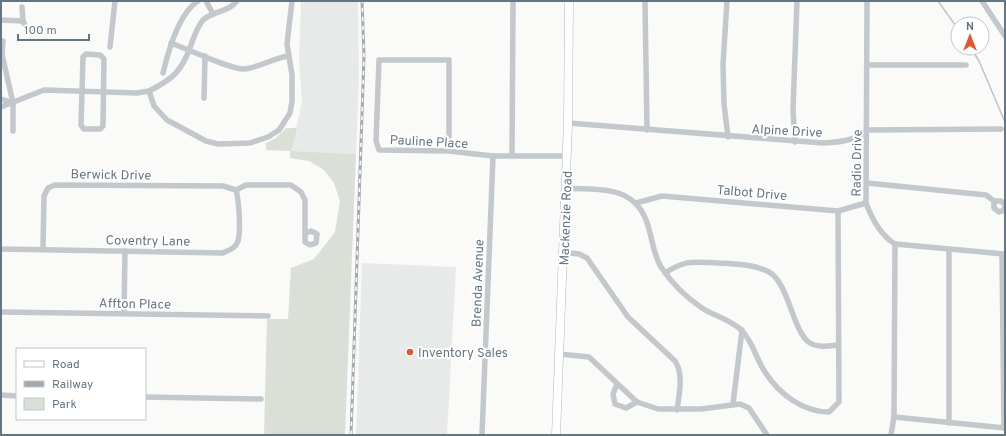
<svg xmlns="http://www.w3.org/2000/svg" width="1006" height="436" viewBox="0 0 1006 436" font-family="Overpass,sans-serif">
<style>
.built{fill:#e8e9e9}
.green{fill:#dadfd7}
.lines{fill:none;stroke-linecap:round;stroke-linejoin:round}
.stream{stroke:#bbc7cb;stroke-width:1.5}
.secondary-casing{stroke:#b3babf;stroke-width:9}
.street{stroke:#c3c8cc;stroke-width:5.5}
.secondary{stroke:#fff;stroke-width:8}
.rail-casing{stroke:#a2aab0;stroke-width:3}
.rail{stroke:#fff;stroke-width:1.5;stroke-dasharray:4.5;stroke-linecap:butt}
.poi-dot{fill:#e4572e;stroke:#fff;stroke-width:1.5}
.labels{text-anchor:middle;stroke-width:4;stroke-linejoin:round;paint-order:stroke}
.street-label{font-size:13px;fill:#657683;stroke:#fff}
.poi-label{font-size:13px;fill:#657683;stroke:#fff;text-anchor:start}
</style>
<rect width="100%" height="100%" fill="#fafaf8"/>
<g class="built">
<path d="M301,1H358L359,75L356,154L291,151L302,102L299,61Z"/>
<path d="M362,263L456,267L447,435H356Z"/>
</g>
<path class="green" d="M286,128H297L291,151L356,154L345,435H264L267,319H288L291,268L314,259L335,232L340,201L334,183L324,170L309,161L290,158V151L266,150V143L276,138Z"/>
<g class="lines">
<g class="stream">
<path d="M938,1L958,29"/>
<path d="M971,48L979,61L1005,122"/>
</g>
<g class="secondary-casing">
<path id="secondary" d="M556,435L568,123L569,1"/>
</g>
<g class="street">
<path d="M206,1L213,14"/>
<path d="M645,1L647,130"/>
<path d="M727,1L723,64L724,104L728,137"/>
<path d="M867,1L866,203C872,219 880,235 895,244L894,417L891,435"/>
<path d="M982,1L1005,36"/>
<path d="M22,7L23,21"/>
<path d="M1,20L23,21L27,30L38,31"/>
<path d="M3,41L2,54L13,103V131"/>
<path d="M171,43C188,49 229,69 244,69C255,69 274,58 288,56"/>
<path d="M110,47L115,1"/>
<path d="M86,54L100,55L104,59L103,126L100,129H84L81,125L83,57Z"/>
<path d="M867,65H966"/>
<path d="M163,73C168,52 179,13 198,1"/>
<path d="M149,91C173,79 182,71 191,45C194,37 197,27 203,20C213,11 229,12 237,1"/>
<path d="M204,98L205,56"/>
<path d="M1,99L13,103"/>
<path d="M1,107L44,90L137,93L149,91L154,106L167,120L206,141L218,144L250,143L268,137L279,130L290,113L292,101V75L287,44L292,1"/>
<path d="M568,123L823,143C840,142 854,141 868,130L1001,129"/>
<path d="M795,142L793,110L797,1"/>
<path d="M449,151V60H379L376,141L379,150L449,151L493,156H567"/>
<path d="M512,155L513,1"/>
<path d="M867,183L986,195L994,201H1001L1005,205L1004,210L999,212L994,208V201"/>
<path d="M566,188C588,190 618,186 635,203C653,220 649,247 661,267C671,282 687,298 702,308C714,316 730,319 741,330C753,341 756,359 765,372C779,394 803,412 829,412L839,402L838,211"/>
<path d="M236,190L246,185H291L301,192L305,200V242L310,245L316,243L317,234L311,231L306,233"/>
<path d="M636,203L662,196L838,211L866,203"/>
<path d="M895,244L1004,254"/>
<path d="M1,249L223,253C229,250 236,248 238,241C241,231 239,201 236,190"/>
<path d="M43,249L44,196L48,188L55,185L223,186L236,190"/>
<path d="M949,250V423"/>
<path d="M563,252L579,254L587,258L628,317L675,361C684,374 679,395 677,410"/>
<path d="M1002,254L1004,428"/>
<path d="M665,273C687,259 693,262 718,263C735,264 754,264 769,272C789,283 792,331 810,343C818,348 829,346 838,345"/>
<path d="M1,312L268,316"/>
<path d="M124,313L125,251"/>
<path d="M559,354L589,357L637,402L658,409H701L740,404L749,408L767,435"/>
<path d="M617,384L613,394L615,404L626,408L637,402"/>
<path d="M1,395L17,396"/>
<path d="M145,397L261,399"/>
<path d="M733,404L742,330"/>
<path d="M894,417L1005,428"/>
<path d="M482,435L493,156"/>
</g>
<use href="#secondary" class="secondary"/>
<g class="rail-casing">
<path id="rail" d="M351,435L364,56L362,1"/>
</g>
<use href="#rail" class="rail"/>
</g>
<circle class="poi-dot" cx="410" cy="352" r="4"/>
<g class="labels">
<g class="street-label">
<text transform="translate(787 130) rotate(3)" y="5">Alpine Drive</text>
<text transform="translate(429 141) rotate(3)" y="5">Pauline Place</text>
<text transform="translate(856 163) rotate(-89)" y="5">Radio Drive</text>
<text transform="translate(111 174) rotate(1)" y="5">Berwick Drive</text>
<text transform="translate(752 192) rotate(5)" y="5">Talbot Drive</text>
<text transform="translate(565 218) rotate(-88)" y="5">Mackenzie Road</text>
<text transform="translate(148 240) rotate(1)" y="5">Coventry Lane</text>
<text transform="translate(477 283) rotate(-88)" y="5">Brenda Avenue</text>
<text transform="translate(135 303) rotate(1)" y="5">Affton Place</text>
</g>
<g class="poi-label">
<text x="418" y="357">Inventory Sales</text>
</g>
</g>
<rect width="1006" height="436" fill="none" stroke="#657683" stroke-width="4"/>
<rect x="16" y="348" width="130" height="72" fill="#ffffff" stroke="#c1c8cd"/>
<rect x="24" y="361" width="20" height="6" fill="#ffffff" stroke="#c1c8cd"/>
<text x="52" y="368" font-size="12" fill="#657683">Road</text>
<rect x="24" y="381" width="20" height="6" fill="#a2aab0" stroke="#c1c8cd"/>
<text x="52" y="388" font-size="12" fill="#657683">Railway</text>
<rect x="24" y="398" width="20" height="12" fill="#dadfd7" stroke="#c1c8cd"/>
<text x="52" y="408" font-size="12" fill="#657683">Park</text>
<g transform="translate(970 36)"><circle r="19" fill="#ffffff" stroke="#c1c8cd"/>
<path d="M0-3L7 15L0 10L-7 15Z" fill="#e4572e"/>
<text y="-6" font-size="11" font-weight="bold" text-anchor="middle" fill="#657683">N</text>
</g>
<path d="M18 34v6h71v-6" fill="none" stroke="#657683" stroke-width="2"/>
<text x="24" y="34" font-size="12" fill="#657683" stroke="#ffffff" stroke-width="3" paint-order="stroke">100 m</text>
</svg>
